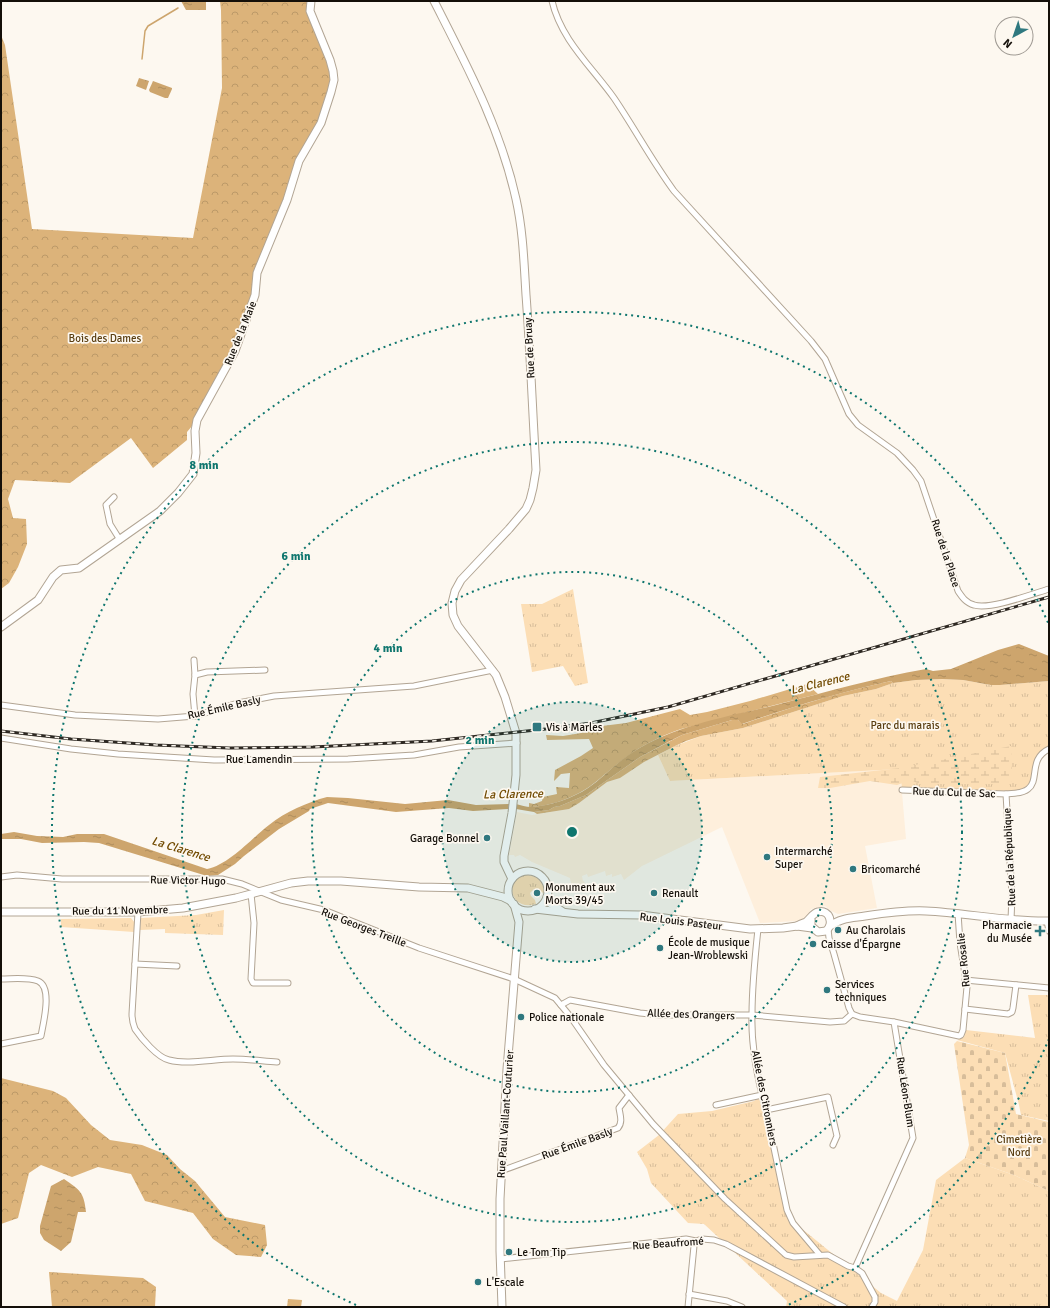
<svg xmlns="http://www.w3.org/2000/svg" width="1050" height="1308" viewBox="0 0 1050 1308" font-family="Signika,sans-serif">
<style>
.built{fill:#feefdc}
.grass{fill:url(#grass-tufts)}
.forest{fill:url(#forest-crowns)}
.wetland{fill:url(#wetland-marsh)}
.cemetery{fill:url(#cemetery-stones)}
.water{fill:url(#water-ripples)}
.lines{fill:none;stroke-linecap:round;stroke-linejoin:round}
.stream{stroke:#cda56d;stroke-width:1.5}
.street-casing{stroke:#b2a594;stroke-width:7}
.secondary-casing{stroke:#b2a594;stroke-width:9}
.street{stroke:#fff;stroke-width:5}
.secondary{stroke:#fff;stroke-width:7}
.rail-casing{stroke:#2d2822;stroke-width:3}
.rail{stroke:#fdf8f0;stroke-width:1.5;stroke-dasharray:4.5;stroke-linecap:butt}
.ring{fill:none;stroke:#0f766e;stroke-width:2;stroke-dasharray:2 4}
.poi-dot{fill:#2f787f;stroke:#fdf8f0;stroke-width:1.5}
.labels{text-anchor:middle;stroke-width:3.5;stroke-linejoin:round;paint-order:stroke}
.street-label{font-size:11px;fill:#140f09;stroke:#fdf8f0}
.park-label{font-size:11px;fill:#593d10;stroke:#fdf8f0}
.poi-label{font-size:11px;fill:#140f09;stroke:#fdf8f0;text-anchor:start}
.water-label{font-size:12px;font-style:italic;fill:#714a00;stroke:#fdf8f0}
.centre{fill:#0f766e;stroke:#fdf8f0;stroke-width:2}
.ring-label{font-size:12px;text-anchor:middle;font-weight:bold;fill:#0f766e;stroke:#fdf8f0;stroke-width:3.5;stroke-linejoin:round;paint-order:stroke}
</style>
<defs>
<pattern id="grass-tufts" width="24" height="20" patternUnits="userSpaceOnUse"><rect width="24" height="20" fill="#fcdeb5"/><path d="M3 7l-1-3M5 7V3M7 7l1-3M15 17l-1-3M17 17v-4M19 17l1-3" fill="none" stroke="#d7bd9a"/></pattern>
<pattern id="forest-crowns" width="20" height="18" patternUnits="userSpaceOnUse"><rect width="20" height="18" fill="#dcb37a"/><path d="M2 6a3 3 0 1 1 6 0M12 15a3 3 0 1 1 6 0" fill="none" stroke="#bc9968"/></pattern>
<pattern id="wetland-marsh" width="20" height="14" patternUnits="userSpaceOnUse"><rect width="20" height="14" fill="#fcdeb5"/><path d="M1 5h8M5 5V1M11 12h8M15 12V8" fill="none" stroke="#d7bd9a"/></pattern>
<pattern id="cemetery-stones" width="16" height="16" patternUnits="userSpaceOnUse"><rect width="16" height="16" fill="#fcdeb5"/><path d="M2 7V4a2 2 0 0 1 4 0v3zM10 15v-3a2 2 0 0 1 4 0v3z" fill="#d7bd9a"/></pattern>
<pattern id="water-ripples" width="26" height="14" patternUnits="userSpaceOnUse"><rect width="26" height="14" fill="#cda56d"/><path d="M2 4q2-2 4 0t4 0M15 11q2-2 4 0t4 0" fill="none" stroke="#af8d5d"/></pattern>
</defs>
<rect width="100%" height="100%" fill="#fdf8f0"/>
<path class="built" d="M658,755L670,781L900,769L906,839L865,846L877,908L838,914L831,911L825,906L811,909L808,915L803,919L797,921L760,923L722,827L642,866L624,880L621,874L612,877V874L606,876L605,871L588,877L587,874L582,876L583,881H584L586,886L574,888V884H571L570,878L532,862L520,855L515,857L514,855H509L517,812L532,815L569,809L579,803L607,782L620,778L644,762Z"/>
<g class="grass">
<path d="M573,589L588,683L575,686L563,666L532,672L521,604H542Z"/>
<path d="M942,679L963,680L991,685H1000L1049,681V749L1042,753L1032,784L1022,792L902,790L900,769L670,781L658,755L675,746L701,736L743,728L843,696L876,689L893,683L916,680Z"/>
<path d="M525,875C537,875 544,881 544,893L537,891L534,889L530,893L531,896L535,900L536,904C513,912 502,882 525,875Z"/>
<path d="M224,910L223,935L165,933V929L140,930L141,918L196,915Z"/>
<path d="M131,918L135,923L134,932L61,927V919Z"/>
<path d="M1028,995H1049V1121L1021,1115L1019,1105L1005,1053L957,1040L964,1037L966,1030L1035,1038Z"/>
<path d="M764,1094L790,1215L796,1224L881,1293L897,1301L923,1250L936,1180L965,1158L1014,1175L1049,1191V1307H786L787,1301L704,1224L688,1223L651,1183L647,1169L637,1152L659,1135L678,1114L712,1111L754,1101Z"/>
</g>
<g class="forest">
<path d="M220,1H311L310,11L330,60L331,92L310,139L257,273L255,295L235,351L197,420L187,432V440L153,468L131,438L70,483L15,480L8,499L13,518L26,519L27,544L18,567L9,583L1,589V35L5,45L32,229L193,238L222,88L221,10Z"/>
<path d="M891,681L893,683L876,689L843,696L743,728L701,736L686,741L675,746L644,762L620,778L607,782L579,803L569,809L537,814L534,812L549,810L554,807L560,806L586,795L640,757L682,735L732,720H738L743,724C792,707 840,692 891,681Z"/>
<path d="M807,684L818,694L681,729C664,735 648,742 632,753C617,763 604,776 589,787C573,798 548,807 529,807V803L534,804L542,801L543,797L557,794L556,787L569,788L570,773L561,774L554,781L555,770L581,756L593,748L589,739L547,740L546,735L563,736L581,733L602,726L626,723L680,709L690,715L707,712L750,701Z"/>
<path d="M1,1078L53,1091L66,1098L91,1125L110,1140L142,1145L167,1155L180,1169L195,1181L225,1217L265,1225L267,1245L261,1257L236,1255L213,1239L193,1213L145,1201L131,1174L98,1167L72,1177L41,1165L29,1173L18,1218L1,1224Z"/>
<path d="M49,1272L143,1278L156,1287L155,1307H52Z"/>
<path d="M288,1299L302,1300L301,1307H287Z"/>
</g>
<path class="wetland" d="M1011,746L1012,777L1011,782L1003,784H919L911,780L897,785L870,781L830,788H818L820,777L900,768Z"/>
<path class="cemetery" d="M957,1041L1005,1053L1016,1114L1049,1122V1191L1014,1175L965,1158L969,1145L954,1044Z"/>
<g class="water">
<path d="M181,1H206V10H186Z"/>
<path d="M139,78L149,81L146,90L136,86Z"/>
<path d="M153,81L172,88V89L168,98H165L150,92L149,90Z"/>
<path d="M1019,644L1049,656V681L1000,685H991L963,680L942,679L916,680L893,683L891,681C840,692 792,707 742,724L738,720H732L682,735L668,742L640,757L586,795L560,806L554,807L549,810L534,812L516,809V804C521,805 526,807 531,807C550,806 573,798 588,788C604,777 617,762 633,752C676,725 727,717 776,705C826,692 875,678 926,669L933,671L951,669L998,650Z"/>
<path d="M327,797L348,798L405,804L448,800L476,805L509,804L508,809L473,811L449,808L396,812L328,803L310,809L309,811L279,829L244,856L235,864L218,875L207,876L99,843L84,842L42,843L21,839H1V834L14,832L37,836L63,837L77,834H104L207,869C229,865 252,838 269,825C285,812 308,802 327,797Z"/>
<path d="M64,1179C80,1190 84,1192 86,1212H78L71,1242L61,1251L44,1240L40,1233V1226L51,1186Z"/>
</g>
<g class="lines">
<path class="stream" d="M142,59L145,31L148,26L178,8"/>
<g class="street-casing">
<g id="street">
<path d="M552,1C561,40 592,67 614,98C635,129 652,161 674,191L811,341L825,359L849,414L858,425L897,453L913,470L921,481L958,591C962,597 966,603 974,605C990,610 1032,594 1049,589"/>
<path d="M114,497L106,505L110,524L120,540"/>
<path d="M194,660L195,675L193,694L195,716"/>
<path d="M195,675L207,672L265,670"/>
<path d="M1,705L75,715L158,719L195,716L238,703L274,696L414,686L493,670"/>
<path d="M1,738L71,749L118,754L214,760L348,759L414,755L459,747L517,743"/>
<path d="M902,790L1006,794C1013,793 1022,794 1028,789C1040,780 1028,759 1049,749"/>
<path d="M1006,794L1012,895L1011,920"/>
<path d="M1,877L17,875L62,879H222L242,884L281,900L324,910L419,948L514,979L555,998L570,1016L604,1065L653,1124L725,1199L786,1255L794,1257L828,1255L848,1266L855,1268L862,1273L875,1297V1302L872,1307"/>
<path d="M251,894L254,923L251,979L253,983H288"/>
<path d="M138,912L132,1014C132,1019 133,1024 135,1029C141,1038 158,1058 169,1060C188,1065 213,1059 233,1059C248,1059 262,1061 277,1062"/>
<path d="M1047,921L1049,931"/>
<path d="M758,929C755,957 752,987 752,1015C751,1045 758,1081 766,1110L787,1210L793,1223L820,1255"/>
<path d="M828,929L829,938L834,954L849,1008L852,1014L860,1017L894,1022L913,1138L855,1268"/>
<path d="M135,964L177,966"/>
<path d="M1,979C13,979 27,977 38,981C53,987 43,1024 41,1036L1,1044"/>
<path d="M965,980L1049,988"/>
<path d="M561,1005L570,1000L640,1013L660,1015H752L830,1022L844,1021L852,1014"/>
<path d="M965,1009L1008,1014L1012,1012L1013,1008L1016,985"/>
<path d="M894,1022L959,1036L961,1035L963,1030L967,987L960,943L958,913"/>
<path d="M716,1105L762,1095"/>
<path d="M766,1110L828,1097L837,1136L833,1145"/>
<path d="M501,1171L618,1128C623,1122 620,1115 619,1108L629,1095"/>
<path d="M500,1259L686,1239L696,1241L702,1239L714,1240L726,1244L844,1307"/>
<path d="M689,1294L727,1301L742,1307"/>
<path d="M688,1307L694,1246L696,1241"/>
</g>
</g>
<g class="secondary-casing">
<g id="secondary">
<path d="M434,1C467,66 500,127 516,199C523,230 524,263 526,295C530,347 532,400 535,452L536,470L533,488L530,500L526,509L509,529L461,580L455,591L452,603L453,615L458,626L496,675L505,697L516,733V775L512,813L504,856V862L512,879"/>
<path d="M1,627L38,600L53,577L61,570L79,568L160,511L178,493L193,474L196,453L195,431L197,420L235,351L255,295L257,273L287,200L299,161L321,123L331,92L334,80L333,71L330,60L310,11L311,1"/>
<circle cx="528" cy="891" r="20"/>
<path d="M547,897L550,903L563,912"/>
<path d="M535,909L578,914L641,915L750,929L783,928L797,926L812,928"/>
<path d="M1,912H138L183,908L236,898L291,883L308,881H341L419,887L468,888L503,897L511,901"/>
<path d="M797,926C800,924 803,923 806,922C810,919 813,913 818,912C830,909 834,924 826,931L818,932L811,926V918"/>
<path d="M830,926C840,918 853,918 865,916C885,913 906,910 926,911C967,913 1008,922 1049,921"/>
<path d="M502,1307L500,1251V1199L507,1069L519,922L514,904"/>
</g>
</g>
<use href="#street" class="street"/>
<use href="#secondary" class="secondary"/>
<g class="rail-casing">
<path id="rail" d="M1,731L71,739L156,745L229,748L313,747L432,741L555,728L591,723L668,707L1049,597"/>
</g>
<use href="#rail" class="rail"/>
</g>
<circle cx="572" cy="832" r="130" fill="#0f766e" fill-opacity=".12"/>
<g class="ring">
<circle cx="572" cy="832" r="130"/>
<circle cx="572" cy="832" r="260"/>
<circle cx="572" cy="832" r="390"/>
<path d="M1049 1039A520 520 0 0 1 788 1305M356 1305A520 520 0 1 1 1049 625"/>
</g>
<g class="poi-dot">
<rect x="532" y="722" width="10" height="10" rx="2"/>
<circle cx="487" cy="838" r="4"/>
<circle cx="767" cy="857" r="4"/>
<circle cx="853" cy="869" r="4"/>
<circle cx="537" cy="893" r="4"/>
<circle cx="654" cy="893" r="4"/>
<circle cx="838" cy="930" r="4"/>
<path d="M1038 925h4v4h4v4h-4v4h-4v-4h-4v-4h4z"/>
<circle cx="813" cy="944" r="4"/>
<circle cx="660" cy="948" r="4"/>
<circle cx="827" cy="990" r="4"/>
<circle cx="521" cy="1017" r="4"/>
<circle cx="509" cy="1252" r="4"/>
<circle cx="478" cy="1282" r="4"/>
</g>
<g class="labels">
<g class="street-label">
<text transform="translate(240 333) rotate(-68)" y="4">Rue de la Maie</text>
<text transform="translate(529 348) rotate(-93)" y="4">Rue de Bruay</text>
<text transform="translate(946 553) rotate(72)" y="4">Rue de la Place</text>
<text transform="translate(224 707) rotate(-13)" y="4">Rue Émile Basly</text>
<text x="259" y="763">Rue Lamendin</text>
<text transform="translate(954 792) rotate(2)" y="4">Rue du Cul de Sac</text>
<text transform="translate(1009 857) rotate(-93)" y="4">Rue de la République</text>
<text transform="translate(188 880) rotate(1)" y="4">Rue Victor Hugo</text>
<text transform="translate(120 910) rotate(-1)" y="4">Rue du 11 Novembre</text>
<text transform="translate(681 921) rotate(7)" y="4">Rue Louis Pasteur</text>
<text transform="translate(364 927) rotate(21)" y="4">Rue Georges Treille</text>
<text transform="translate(963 960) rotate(-96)" y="4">Rue Rosalie</text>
<text transform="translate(691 1014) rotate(2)" y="4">Allée des Orangers</text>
<text transform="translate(906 1092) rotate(81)" y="4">Rue Léon-Blum</text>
<text transform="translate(765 1098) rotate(79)" y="4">Allée des Citronniers</text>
<text transform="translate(505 1114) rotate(-86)" y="4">Rue Paul Vaillant-Couturier</text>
<text transform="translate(577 1143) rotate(-20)" y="4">Rue Émile Basly</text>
<text transform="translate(668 1243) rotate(-4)" y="4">Rue Beaufromé</text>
</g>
<g class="park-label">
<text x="105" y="342">Bois des Dames</text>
<text x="905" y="729">Parc du marais</text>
<text x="1019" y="1143">Cimetière<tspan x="1019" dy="13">Nord</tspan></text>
</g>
<g class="poi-label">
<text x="546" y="731">Vis à Marles</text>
<text x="479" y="842" text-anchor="end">Garage Bonnel</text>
<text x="775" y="855">Intermarché<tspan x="775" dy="13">Super</tspan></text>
<text x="861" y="873">Bricomarché</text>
<text x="545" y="891">Monument aux<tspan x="545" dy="13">Morts 39/45</tspan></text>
<text x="662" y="897">Renault</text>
<text x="1032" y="929" text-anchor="end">Pharmacie<tspan x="1032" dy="13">du Musée</tspan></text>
<text x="846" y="934">Au Charolais</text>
<text x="668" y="946">École de musique<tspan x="668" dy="13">Jean-Wroblewski</tspan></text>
<text x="821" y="948">Caisse d'Épargne</text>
<text x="835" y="988">Services<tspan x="835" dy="13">techniques</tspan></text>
<text x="529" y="1021">Police nationale</text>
<text x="517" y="1256">Le Tom Tip</text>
<text x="486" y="1286">L'Escale</text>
</g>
<g class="water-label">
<text transform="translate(820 683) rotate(-14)" y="4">La Clarence</text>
<text transform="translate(513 794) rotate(-1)" y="4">La Clarence</text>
<text transform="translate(181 849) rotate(17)" y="4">La Clarence</text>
</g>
</g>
<circle cx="572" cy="832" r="6" class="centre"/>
<g class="ring-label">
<text x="204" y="469">8 min</text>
<text x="296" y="560">6 min</text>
<text x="388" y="652">4 min</text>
<text x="480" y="744">2 min</text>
</g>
<rect width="1050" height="1308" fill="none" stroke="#140f09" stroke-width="4"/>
<g transform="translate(1014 36) rotate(220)"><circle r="19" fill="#fdf8f0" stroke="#a09b94"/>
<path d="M0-3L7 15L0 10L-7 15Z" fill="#2f787f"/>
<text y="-6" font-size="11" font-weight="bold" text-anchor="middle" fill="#140f09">N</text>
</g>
</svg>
